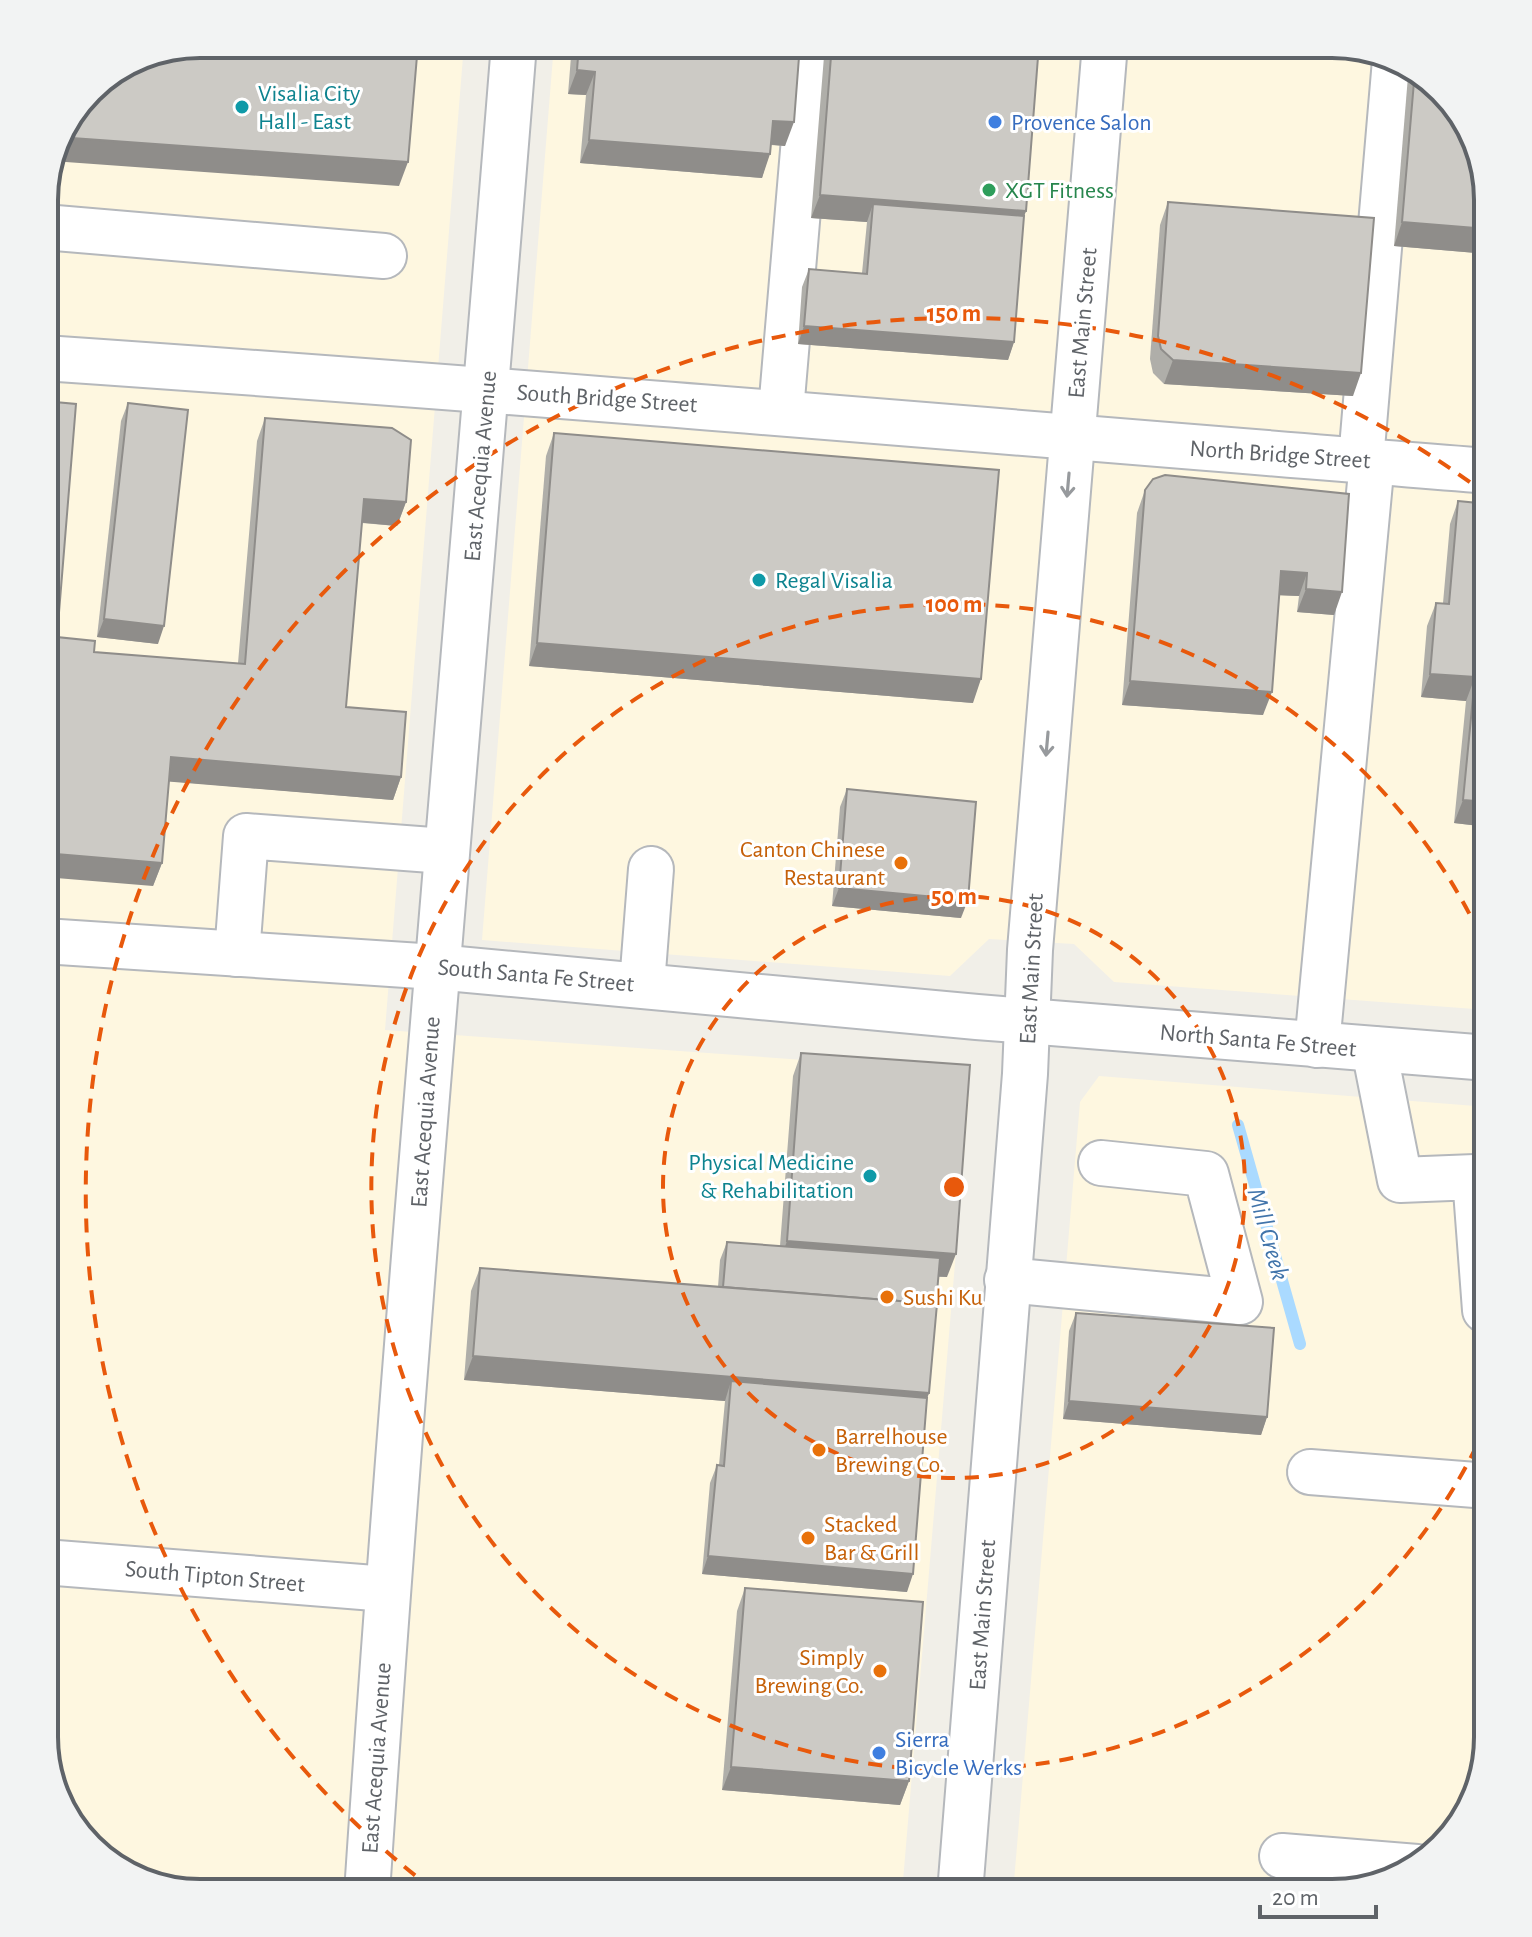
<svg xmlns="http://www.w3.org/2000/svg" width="1532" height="1937" viewBox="0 0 1532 1937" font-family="'Alegreya Sans',sans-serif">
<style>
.commercial{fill:#fef7e0}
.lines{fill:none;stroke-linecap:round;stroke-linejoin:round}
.stream{stroke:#aadaff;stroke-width:12}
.minor-casing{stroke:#b5b8bc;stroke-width:48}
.minor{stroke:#fff;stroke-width:44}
.wall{fill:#afaea9}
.shaded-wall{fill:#8f8d8a}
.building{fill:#cccac5;stroke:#8f8d8a;stroke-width:2}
.oneway{stroke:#979a9d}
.ring{fill:none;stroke:#e8590c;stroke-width:4;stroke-dasharray:14 10}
.culture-dot{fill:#0f9aa8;stroke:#fff;stroke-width:3}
.shop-dot{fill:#3f7fe0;stroke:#fff;stroke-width:3}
.leisure-dot{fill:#2e9e5b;stroke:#fff;stroke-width:3}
.food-dot{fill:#e8710a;stroke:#fff;stroke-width:3}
.labels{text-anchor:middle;stroke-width:6;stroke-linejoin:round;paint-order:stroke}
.culture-label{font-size:24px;fill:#0d838f;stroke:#fff;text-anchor:start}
.shop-label{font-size:24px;fill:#366cbe;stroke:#fff;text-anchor:start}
.leisure-label{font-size:24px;fill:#27864d;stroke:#fff;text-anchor:start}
.street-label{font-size:24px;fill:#5f6368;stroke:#fff}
.food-label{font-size:24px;fill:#c56008;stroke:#fff;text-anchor:start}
.water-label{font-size:26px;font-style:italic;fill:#4174aa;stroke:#fff}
.rim{fill:none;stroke:#5f6368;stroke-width:4}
.centre{fill:#e8590c;stroke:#fff;stroke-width:4}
.ring-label{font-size:24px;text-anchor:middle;font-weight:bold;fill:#e8590c;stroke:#fff;stroke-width:6;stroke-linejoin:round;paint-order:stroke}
</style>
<rect width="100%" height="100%" fill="#f1efe8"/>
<g class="commercial">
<path d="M200,44H464L385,1030L944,1070L969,1097L902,1893H199L122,1872L70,1824L44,1737V189L60,130Z"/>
<path d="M554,44H1342L1410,65L1488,200V1010L1114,982L1074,944L989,939L950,976L482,940Z"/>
<path d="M1099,1076L1488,1107V1738L1472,1807L1419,1867L1333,1893H1013L1080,1102Z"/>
</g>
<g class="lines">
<path class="stream" d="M1238,1125L1300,1344"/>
<g class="minor-casing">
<g id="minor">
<path d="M44,227L384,256"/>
<path d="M44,358C526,391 1007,432 1488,471"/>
<path d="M781,411L812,44"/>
<path d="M1361,460L1395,60"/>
<path d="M44,941L436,967L977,1017L1488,1058"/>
<path d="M237,954L246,836L445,851"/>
<path d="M642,984L651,869"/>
<path d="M1317,1045L1372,461"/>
<path d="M1374,1049L1400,1180L1475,1177L1485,1310L1488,1311"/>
<path d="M1007,1280L1240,1302L1206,1174L1101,1163"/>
<path d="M1310,1472L1488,1486"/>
<path d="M44,1562L387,1589"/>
<path d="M1282,1856L1417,1867"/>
<path d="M367,1893C408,1276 465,660 514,44"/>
<path d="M960,1893L1025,1074L1030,950L1105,44"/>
</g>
</g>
<use href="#minor" class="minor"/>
</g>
<g class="wall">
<path d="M572,44H800L785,146L771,145L762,178L580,163L586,95L568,94Z"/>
<path d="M825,44H1038L1026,211L1024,216L1014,342L1008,360L798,344L802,287L809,269L862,273L867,222L811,218Z"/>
<path d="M1409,64L1462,113L1488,200V254L1394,246Z"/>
<path d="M1168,202L1353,396L1164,384L1153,373L1150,359L1160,225Z"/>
<path d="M128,403L158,644L97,637L121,421Z"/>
<path d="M265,418L406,502L397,526L362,523L346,707L401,777L393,800L169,781L162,863L153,886L57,637L94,652L238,663L257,441Z"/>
<path d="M554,433L973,703L529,666L546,456Z"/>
<path d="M1145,490L1349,494L1334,615L1297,612L1299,596L1279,595L1263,715L1122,705L1137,513Z"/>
<path d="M1458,501L1488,504V827L1454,823L1466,701L1421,697L1427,626L1436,603H1443L1450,524Z"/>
<path d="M847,789L961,918L832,906L840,807Z"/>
<path d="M801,1053L947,1277H938L929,1393L927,1398L907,1592L702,1574L710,1483L717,1465H719L725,1401L464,1380L471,1291L480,1268L718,1287L720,1260L727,1242L780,1246L793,1076Z"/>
<path d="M1076,1313L1267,1417L1261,1435L1063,1419L1069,1331Z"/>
<path d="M745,1588L909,1781L900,1805L722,1790L737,1611Z"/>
</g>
<g class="shaded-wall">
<path d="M577,70L595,72L586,95L568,94Z"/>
<path d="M773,121L794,122L785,146L764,144Z"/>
<path d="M58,137L408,162L399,186L52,161Z"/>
<path d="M589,140L770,154L762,178L580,163Z"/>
<path d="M820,195L1026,211L1018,234L873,204L867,222L811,218Z"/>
<path d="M1402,222L1488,229V254L1394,246Z"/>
<path d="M804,326L1014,342L1008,360L798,344Z"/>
<path d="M1173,360L1361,373L1353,396L1164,384Z"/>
<path d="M364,499L406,502L397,526L355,522Z"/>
<path d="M1281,571L1307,573L1299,596L1272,595Z"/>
<path d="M1306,589L1342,592L1334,615L1297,612Z"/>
<path d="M104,619L164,626L158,644L97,637Z"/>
<path d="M537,643L981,679L973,703L529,666Z"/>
<path d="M1430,674L1475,677L1466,701L1421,697Z"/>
<path d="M1130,681L1272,692L1263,715L1122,705Z"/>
<path d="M171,757L401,777L393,800L162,781Z"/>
<path d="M1463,800L1488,802V827L1454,823Z"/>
<path d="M44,853L162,863L153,886L44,877Z"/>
<path d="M839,888L968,900L961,918L832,906Z"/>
<path d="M787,1241L956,1254L947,1277L779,1264Z"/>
<path d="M473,1356L929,1393L921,1416L731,1381L725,1401L464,1380Z"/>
<path d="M1069,1401L1267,1417L1261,1435L1063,1419Z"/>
<path d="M708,1556L913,1574L907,1592L702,1574Z"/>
<path d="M731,1767L909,1781L900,1805L722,1790Z"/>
</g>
<g class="building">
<path d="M200,44H418L408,162L58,137L60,130L97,83Z"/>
<path d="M579,44H800L794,122L773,121L770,154L589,140L595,72L577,70Z"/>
<path d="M832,44H883L1038,57L1026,211L820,195Z"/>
<path d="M883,44H1038L1037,56Z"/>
<path d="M1415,70L1462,113L1488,200V229L1402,222Z"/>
<path d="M1168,202L1374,218L1361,373L1173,360L1161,349L1158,336Z"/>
<path d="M873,204L1024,216L1014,342L804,326L809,269L867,274Z"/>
<path d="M44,401L76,404L57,637L95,641L94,652L245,664L265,418L392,428L411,440L406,502L364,499L346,707L406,712L401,777L171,757L162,863L44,853Z"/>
<path d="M128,403L188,410L164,626L104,619Z"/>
<path d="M554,433L999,470L981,679L537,643Z"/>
<path d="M1165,475L1349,494L1342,592L1306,589L1307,573L1281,571L1272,692L1130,681L1145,490L1153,479Z"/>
<path d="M1458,501L1488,504V802L1463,800L1475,677L1430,674L1436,603L1449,604Z"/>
<path d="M847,789L976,802L968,900L839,888Z"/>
<path d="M801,1053L970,1065L956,1254L787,1241Z"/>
<path d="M727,1242L940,1258L936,1304L723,1287Z"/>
<path d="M480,1268L937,1304L929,1393L473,1356Z"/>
<path d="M1076,1313L1274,1328L1267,1417L1069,1401Z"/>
<path d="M731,1381L927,1398L913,1574L708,1556L717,1465L724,1466Z"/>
<path d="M745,1588L923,1602L909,1781L731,1767Z"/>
</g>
<defs><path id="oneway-shaft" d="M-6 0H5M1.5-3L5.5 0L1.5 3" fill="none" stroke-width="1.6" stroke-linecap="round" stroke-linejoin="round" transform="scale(2)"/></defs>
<g class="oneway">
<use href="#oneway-shaft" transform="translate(1068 485) rotate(95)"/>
<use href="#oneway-shaft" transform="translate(1047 744) rotate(95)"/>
</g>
<g class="ring">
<circle cx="954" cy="1187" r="291"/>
<path d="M1487 1424A583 583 0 1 1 1487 950"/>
<path d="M434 1890A874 874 0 1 1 1486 494"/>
</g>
<g class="culture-dot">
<circle cx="242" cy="107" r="8"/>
<circle cx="759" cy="580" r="8"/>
<circle cx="870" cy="1176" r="8"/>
</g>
<g class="shop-dot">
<circle cx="995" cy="122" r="8"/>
<circle cx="879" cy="1753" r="8"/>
</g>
<circle class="leisure-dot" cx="989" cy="190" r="8"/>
<g class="food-dot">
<circle cx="901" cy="863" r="8"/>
<circle cx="887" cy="1297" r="8"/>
<circle cx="819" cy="1450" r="8"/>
<circle cx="808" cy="1538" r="8"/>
<circle cx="880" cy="1671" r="8"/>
</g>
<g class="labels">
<g class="culture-label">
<text x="258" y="101">Visalia City<tspan x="258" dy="28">Hall - East</tspan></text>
<text x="775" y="588">Regal Visalia</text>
<text x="854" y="1170" text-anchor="end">Physical Medicine<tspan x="854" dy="28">&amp; Rehabilitation</tspan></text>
</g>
<g class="shop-label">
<text x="1011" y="130">Provence Salon</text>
<text x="895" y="1747">Sierra<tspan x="895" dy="28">Bicycle Werks</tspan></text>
</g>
<g class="leisure-label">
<text x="1005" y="198">XGT Fitness</text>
</g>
<g class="street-label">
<text transform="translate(1082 323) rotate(-85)" y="8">East Main Street</text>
<text transform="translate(607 398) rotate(4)" y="8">South Bridge Street</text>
<text transform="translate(1280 454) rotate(4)" y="8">North Bridge Street</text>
<text transform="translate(480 466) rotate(-85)" y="8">East Acequia Avenue</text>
<text transform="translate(1031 969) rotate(-87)" y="8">East Main Street</text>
<text transform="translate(536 975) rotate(5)" y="8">South Santa Fe Street</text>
<text transform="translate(1258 1040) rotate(5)" y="8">North Santa Fe Street</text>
<text transform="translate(425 1112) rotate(-86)" y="8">East Acequia Avenue</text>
<text transform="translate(215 1576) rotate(5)" y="8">South Tipton Street</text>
<text transform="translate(982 1615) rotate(-86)" y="8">East Main Street</text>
<text transform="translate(376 1758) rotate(-86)" y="8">East Acequia Avenue</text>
</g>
<g class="food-label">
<text x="885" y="857" text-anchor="end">Canton Chinese<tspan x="885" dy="28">Restaurant</tspan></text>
<text x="903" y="1305">Sushi Ku</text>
<text x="835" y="1444">Barrelhouse<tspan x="835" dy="28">Brewing Co.</tspan></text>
<text x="824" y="1532">Stacked<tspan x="824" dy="28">Bar &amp; Grill</tspan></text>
<text x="864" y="1665" text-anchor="end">Simply<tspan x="864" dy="28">Brewing Co.</tspan></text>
</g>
<g class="water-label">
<text transform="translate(1269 1234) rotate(74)" y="9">Mill Creek</text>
</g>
</g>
<path d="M0 0H1532V1937H0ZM200 58H1332A142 142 0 0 1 1474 200V1737A142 142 0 0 1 1332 1879H200A142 142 0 0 1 58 1737V200A142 142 0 0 1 200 58Z" fill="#f2f3f3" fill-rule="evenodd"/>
<path class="rim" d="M200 58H1332A142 142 0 0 1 1474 200V1737A142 142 0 0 1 1332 1879H200A142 142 0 0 1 58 1737V200A142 142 0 0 1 200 58Z"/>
<circle cx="954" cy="1187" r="12" class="centre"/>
<g class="ring-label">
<text x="954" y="321">150 m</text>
<text x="954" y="612">100 m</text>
<text x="954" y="904">50 m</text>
</g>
<path d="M1260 1905v12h116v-12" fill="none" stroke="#5f6368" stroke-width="4"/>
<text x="1272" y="1905" font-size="24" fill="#5f6368" stroke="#ffffff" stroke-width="6" paint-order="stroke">20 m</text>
</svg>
